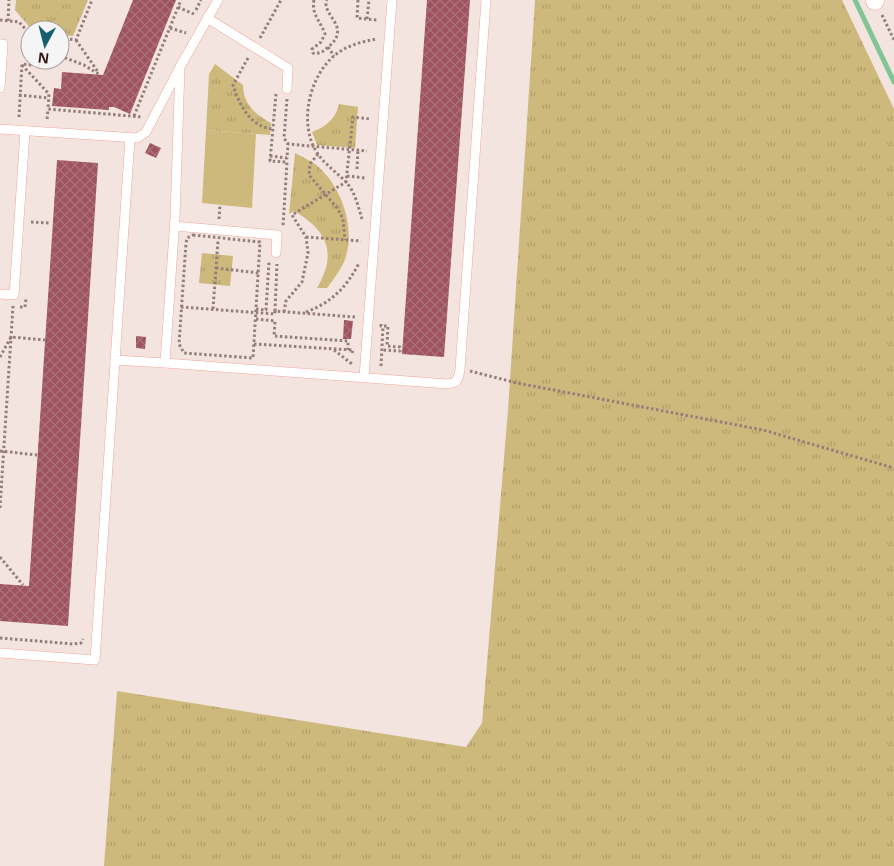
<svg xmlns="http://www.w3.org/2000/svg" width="894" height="866" viewBox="0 0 894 866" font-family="'Noto Sans',sans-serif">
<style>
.grass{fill:url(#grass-tufts)}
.garden{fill:#cdb97c}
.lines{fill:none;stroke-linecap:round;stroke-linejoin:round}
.stream{stroke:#80c592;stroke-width:5}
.building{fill:url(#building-cross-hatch)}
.service-casing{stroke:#f2a697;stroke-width:10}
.minor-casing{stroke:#f2a697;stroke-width:19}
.path{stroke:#957e7a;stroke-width:3;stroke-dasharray:2.5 2.5;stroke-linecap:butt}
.service{stroke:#fff;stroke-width:9}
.minor{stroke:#fff;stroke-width:18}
</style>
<defs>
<pattern id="grass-tufts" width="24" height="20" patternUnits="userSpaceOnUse" patternTransform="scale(1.25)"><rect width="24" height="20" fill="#cdb97c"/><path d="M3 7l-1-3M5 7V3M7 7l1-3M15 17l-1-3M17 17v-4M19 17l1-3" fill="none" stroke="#b19e6a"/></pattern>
<pattern id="building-cross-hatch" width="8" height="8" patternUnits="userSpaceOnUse" patternTransform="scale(1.25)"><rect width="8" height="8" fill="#9f535e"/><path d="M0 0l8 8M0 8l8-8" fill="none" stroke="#aa7279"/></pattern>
</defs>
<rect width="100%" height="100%" fill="#f4e4e0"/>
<g class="grass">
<path d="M16,0H88L73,36L60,35V30H32L15,10Z"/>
<path d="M535,0H842L894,109V866H104L117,691L466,747L482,723L508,410Z"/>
<path d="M215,64L243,85C243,104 256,115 271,123L270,135L206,130L209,74Z"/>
<path d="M339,104L358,107L355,148L317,145L312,132C325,127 336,119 339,104Z"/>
<path d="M295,153C302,157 309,160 315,164C342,185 357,230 344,262C339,272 333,280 327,288H317C338,253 327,230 294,211L289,214Z"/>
<path d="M202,253L233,256L230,286L199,283Z"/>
</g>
<path class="garden" d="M206,130L256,134L252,208L202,203Z"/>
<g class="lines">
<path class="stream" d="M855,0L894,82"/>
</g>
<g class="building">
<path d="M133,0H176L130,114L114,107H109V110L52,106L54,88L61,89L62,72L103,75Z"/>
<path d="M427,0H470L444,357L402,354Z"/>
<path d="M150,143L161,148L156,158L145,153Z"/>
<path d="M57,160L98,163L68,626L0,621V584L29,586Z"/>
<path d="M344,320L353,321L351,339H343Z"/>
<path d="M136,336L146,337L145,349L136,348Z"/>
</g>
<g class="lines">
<g class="service-casing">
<g id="service">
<path d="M218,0L180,67L175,218L165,363L448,384L456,382L459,375L460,369L486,0"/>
<path d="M207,18L288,68L287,89"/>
<path d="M0,44H3L0,88"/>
<path d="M0,129L137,138L146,132L179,69"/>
<path d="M174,226L277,235L276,253"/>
<path d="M0,294L14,295L25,131"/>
<path d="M115,360L165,363"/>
<path d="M364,377L392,0"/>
<path d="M0,653L95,660L130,138"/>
</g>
</g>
<g class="minor-casing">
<path id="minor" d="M875,0V1"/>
</g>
<g class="path">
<path d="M314,0C311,14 321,22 325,34L321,42L312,49L313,53C319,54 323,52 327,48C354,27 320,15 327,0"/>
<path d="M358,0L357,18L377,20"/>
<path d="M178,7L194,14"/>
<path d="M196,10L201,0"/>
<path d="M882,15L894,40"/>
<path d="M367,19L369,0"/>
<path d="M0,20L19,22L30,34"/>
<path d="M8,21L9,0"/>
<path d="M170,28L186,33"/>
<path d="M60,38L76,40L92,0"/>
<path d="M260,38L281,0"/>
<path d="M76,40L98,72"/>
<path d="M328,47L334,56"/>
<path d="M60,56L84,65L100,75"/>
<path d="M248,58L233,85C239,104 250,127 273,129"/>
<path d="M22,65L49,94L48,109L142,117"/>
<path d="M276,94L270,161L287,162L283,226"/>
<path d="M19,95L48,98"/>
<path d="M287,99L284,138L288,144"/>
<path d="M134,116L181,0"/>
<path d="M19,117L22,64L30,65V59"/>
<path d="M47,119L48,109"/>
<path d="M318,154L310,164L309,175L338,209L343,219L345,240"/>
<path d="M270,156L287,158L288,144L367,151"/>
<path d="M357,169L358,150"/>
<path d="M347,176L365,178"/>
<path d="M219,219L220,205"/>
<path d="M362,219C358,206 355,191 345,181C335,171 323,163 316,151C299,123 309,77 334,56C345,46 361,42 376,39"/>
<path d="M31,222L49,223"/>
<path d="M193,235L260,242L253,358L184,353L179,344L186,243L187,238Z"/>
<path d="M306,237L361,241"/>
<path d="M216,268L259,273"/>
<path d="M20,307H25L26,299"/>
<path d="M181,307L275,314V311L355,317"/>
<path d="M213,309L218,241"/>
<path d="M256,309L266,310L269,262"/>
<path d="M275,311L277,264"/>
<path d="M284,312L286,301L302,282L308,253L306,237L292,215L346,182L353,117L370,119"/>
<path d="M306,312C331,303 347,287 359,263"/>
<path d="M256,319L275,321L274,336L348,341V350"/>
<path d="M381,324V326H388L387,346L400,347V351L382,350"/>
<path d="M254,344L353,350L352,353"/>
<path d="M334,350L352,364"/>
<path d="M0,357L11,337L45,340"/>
<path d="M381,366L383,326"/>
<path d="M470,371L517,383L763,430L894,468"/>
<path d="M0,451L37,455"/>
<path d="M0,508L13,306"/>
<path d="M0,557L23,585"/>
<path d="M0,638L73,644L81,643L83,639"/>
</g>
<use href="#service" class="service"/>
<use href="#minor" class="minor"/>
</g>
<g transform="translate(45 45) rotate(187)"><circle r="24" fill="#f5f5f5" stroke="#a99d9b"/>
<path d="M0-4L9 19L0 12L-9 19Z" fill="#14606c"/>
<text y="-8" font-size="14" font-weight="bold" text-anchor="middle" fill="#371a15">N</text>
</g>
</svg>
